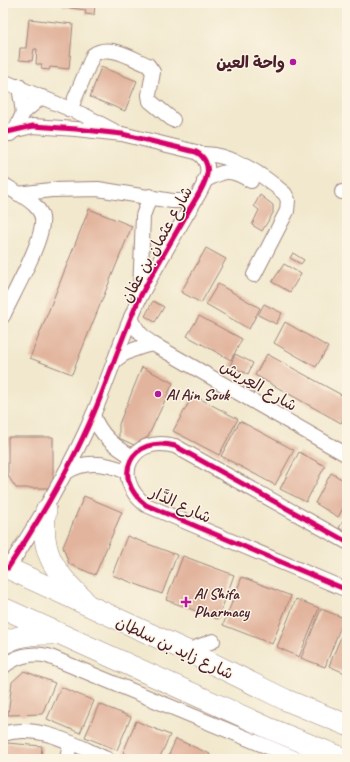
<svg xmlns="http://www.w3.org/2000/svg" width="350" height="762" viewBox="0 0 350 762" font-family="Caveat,'Playpen Sans Arabic',sans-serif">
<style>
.building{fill:#e2b49d}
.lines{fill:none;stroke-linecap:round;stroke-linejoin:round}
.minor-casing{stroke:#9e847c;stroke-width:16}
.highway-casing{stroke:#9e847c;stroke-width:22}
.minor{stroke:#fff;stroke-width:14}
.highway{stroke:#fff;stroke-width:21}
.cycleway-casing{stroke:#fcf5e5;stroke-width:8}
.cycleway{stroke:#d6006c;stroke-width:5}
.poi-dot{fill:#b5179e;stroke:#fcf5e5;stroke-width:1.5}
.labels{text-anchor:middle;stroke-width:3;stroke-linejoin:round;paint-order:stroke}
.poi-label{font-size:16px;font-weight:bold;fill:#4a1f2b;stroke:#fcf5e5;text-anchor:start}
.street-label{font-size:16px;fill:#4a1f2b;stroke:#fcf5e5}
</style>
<rect width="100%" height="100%" fill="#fcf5e5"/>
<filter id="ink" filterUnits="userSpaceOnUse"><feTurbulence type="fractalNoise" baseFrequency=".025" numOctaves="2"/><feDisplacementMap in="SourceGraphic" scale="8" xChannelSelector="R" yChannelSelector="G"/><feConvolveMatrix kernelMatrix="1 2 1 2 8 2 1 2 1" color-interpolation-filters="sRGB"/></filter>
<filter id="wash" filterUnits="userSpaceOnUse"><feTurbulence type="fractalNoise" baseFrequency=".012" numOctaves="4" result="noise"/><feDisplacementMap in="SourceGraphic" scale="16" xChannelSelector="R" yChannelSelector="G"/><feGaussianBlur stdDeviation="0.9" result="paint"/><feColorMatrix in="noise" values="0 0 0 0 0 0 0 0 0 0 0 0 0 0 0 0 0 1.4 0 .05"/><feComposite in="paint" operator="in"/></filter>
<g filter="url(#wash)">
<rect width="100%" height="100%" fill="#f1e8cd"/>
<g id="blocks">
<g class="building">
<path d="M63,3H95L94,15L85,14L86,10L63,7Z"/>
<path d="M29,19L73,24L69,69L50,67L49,70L41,69L42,64H36L37,49H34L32,61L19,60L20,48H26Z"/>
<path d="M101,67L137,81L125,111L90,97Z"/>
<path d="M260,195L273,205V213L262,231L252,225L259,210L254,206Z"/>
<path d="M89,209L132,226L72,374L30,358Z"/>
<path d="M206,248L226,259L201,303L181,292Z"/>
<path d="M293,253L304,260L301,264L290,258Z"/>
<path d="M284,264L301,274L290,292L272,282Z"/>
<path d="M218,284L260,308L249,329L206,304Z"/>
<path d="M153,301L164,307L155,322L145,316Z"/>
<path d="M264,304L282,313L276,324L258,315Z"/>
<path d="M199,316L242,339L231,360L187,336Z"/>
<path d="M285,322L328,347L316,367L274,343Z"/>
<path d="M235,354L253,363L248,374L230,366Z"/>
<path d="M267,354L347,398V413L341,423L255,375Z"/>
<path d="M142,367L173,383L148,437L134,445L119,438V424Z"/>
<path d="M193,395L238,419L219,455L173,431Z"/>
<path d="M240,421L294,450L275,485L221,456Z"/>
<path d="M8,437H53V488H16L8,476Z"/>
<path d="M299,452L325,466L306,502L280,489Z"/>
<path d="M331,473L347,482V501L338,517L315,503Z"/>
<path d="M84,496L122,512L95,575L69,564L63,547Z"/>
<path d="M347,514V533L339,528Z"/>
<path d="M127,536L177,555L162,594L112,575Z"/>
<path d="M183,556L234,575L218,619L166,600Z"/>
<path d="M242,577L291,596L272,644L223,625Z"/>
<path d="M296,599L319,608L299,657L277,647Z"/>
<path d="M321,609L344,618L325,667L301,658Z"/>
<path d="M347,622V674L329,666Z"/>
<path d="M24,671L55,683L42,714L8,715L12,682Z"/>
<path d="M61,687L94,701L80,733L47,719Z"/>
<path d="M99,704L131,717L117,750L85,737Z"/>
<path d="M136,721L170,735L159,759H137L123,753Z"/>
<path d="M176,739L210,754L207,759H167Z"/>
<path d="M7,743L42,746L41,759H5Z"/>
</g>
</g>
</g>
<g filter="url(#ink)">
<use href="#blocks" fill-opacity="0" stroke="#9e847c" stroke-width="1"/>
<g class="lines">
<g class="minor-casing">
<g id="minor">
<path d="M3,81L86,116L114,131"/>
<path d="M19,86L23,113"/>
<path d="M70,110L93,55C109,43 131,58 148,65L153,72L149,95L150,101L173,120"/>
<path d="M3,133L33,126L76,129L122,134L196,152C204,156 209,165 207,174C205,187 194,201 188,212C172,240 155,268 140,297C122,335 110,376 93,415C70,469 40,519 8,568"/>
<path d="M10,134L16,129L23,113L42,97"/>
<path d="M201,154C230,153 264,175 285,194L288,200L287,211L254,275"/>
<path d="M204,181C225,170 230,168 251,181"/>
<path d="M3,184C14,192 30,198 38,209C41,213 43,218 42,223C41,245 13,294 3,316"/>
<path d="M342,192H347"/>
<path d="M18,194L51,190L98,189L172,201H182L196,197"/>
<path d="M140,293L143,216L150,196"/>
<path d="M131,317C136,330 142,337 153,344L347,455"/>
<path d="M114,361C126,351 138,347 153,344"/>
<path d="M93,415C100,435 115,447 133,457"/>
<path d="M67,472C86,459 107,463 127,472"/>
<path d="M347,542L175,446C131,434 110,478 146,505L347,590"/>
<path d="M187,651L213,641"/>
<path d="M3,667C15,656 32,652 48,656L297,759"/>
<path d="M3,734C39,723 75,745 107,759"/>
<path d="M67,759L70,743"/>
</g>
</g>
<g class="highway-casing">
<g id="highway">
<path d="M46,510C39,550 54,572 83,599"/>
<path d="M3,566L187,651L286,700L347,725"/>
<path d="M3,608L273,730L345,759"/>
<path d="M3,644C18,634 37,634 55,634"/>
</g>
</g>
<use href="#minor" class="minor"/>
<use href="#highway" class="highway"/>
<g class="cycleway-casing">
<g id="cycleway">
<path d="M3,133L33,126L76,129L122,134L196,152C204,156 209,165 207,174C205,187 194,201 188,212C172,240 155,268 140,297C122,335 110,376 93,415C70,469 40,519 8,568"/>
<path d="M347,542L175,446C131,434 110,478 146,505L347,590"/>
</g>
</g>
<use href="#cycleway" class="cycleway"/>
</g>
</g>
<g class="poi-dot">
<circle cx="293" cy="62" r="4"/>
<circle cx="158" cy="394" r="4"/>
<path d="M184 596h4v4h4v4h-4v4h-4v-4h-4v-4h4z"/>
</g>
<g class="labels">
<g class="poi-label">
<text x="285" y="68" text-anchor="end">واحة العين</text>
<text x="166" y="400">Al Ain Souk</text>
<text x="194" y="599">Al Shifa<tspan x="194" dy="18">Pharmacy</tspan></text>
</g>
<g class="street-label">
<text transform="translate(156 244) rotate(-61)" y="6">شارع عثمان بن عفان</text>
<text transform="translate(259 385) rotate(30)" y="6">شارع العِريش</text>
<text transform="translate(181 504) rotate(25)" y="6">شارع الدَّار</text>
<text transform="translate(175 647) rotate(25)" y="6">شارع زايد بن سلطان</text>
</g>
</g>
<rect width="350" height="762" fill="none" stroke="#fcf5e5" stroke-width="16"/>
</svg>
